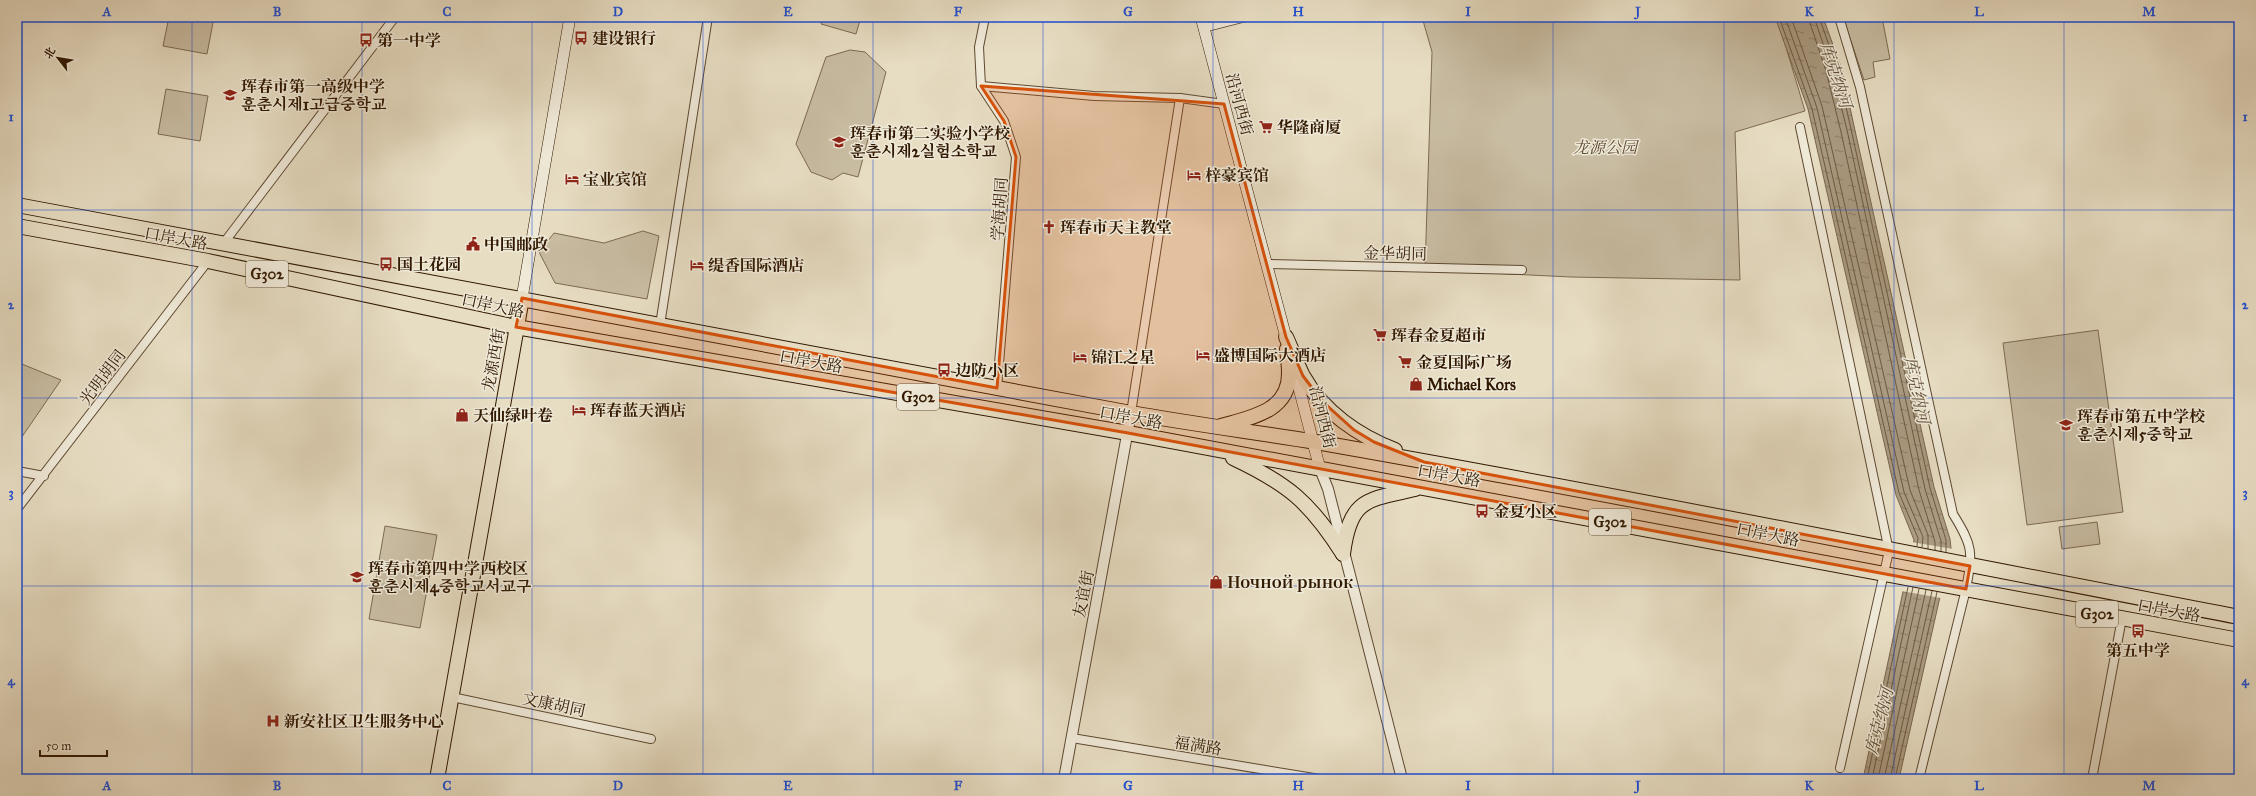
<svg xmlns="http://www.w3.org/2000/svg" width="2256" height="796" viewBox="0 0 2256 796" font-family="'IM FELL Great Primer','Noto Serif SC','Noto Serif KR',serif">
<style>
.park{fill:#c8bca2;stroke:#7c6a51}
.water{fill:url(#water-ripples);stroke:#79664d}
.pier{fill:#e7ddc3}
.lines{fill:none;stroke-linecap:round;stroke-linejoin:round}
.shore{stroke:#6c5940;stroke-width:1}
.minor-casing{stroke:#5e4931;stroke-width:10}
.tertiary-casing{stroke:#5e4931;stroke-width:12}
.secondary-casing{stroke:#301800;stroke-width:12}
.trunk-casing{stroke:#301800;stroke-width:16}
.minor{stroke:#efe9d8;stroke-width:8}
.tertiary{stroke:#efe9d8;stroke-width:10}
.secondary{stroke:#efe9d8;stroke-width:11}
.trunk{stroke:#e7ddc3;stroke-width:14}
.marked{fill:#d6520b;fill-opacity:0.2;stroke:#d6520b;stroke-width:3;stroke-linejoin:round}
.grid{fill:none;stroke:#1d4ed8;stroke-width:1;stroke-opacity:0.55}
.labels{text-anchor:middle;stroke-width:3;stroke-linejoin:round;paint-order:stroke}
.shield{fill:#efe9d8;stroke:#695741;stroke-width:1}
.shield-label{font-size:15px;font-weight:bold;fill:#301800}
.poi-label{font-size:16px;font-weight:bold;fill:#301800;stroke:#efe9d8;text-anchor:start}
.street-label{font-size:16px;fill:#301800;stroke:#efe9d8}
.park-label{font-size:16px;font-style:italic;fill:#5e4931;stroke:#efe9d8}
.water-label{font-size:17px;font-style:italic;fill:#604c34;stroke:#efe9d8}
.neatline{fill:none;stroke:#1d4ed8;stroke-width:1.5}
.grid-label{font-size:13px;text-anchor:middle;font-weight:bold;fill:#1d4ed8}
</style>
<defs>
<pattern id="water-ripples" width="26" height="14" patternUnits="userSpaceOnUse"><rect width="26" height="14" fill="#a99a81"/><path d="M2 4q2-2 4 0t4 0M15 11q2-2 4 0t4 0" fill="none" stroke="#8a7d67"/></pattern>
</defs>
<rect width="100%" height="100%" fill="#e7ddc3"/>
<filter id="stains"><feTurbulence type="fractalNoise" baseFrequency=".005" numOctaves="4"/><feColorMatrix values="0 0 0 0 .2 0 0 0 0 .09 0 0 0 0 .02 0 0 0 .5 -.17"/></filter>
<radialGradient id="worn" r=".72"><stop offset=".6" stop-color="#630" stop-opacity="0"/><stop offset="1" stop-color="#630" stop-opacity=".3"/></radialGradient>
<g class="park">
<path d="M169,17H214L207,54L163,46Z"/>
<path d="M823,17H861L856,34L821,24Z"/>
<path d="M1422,17H1777L1805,111L1735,132L1740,280L1571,277L1425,270L1432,52Z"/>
<path d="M1843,17H1882L1890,59L1873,62L1875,77L1864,80Z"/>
<path d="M850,50L865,52L886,72L858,177L843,173L832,180L811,172L796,144L826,57Z"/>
<path d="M166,89L208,96L200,141L158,134Z"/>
<path d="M643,231L659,236L647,299L555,283L539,252L554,233L604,243Z"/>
<path d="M2098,330L2123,512L2027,525L2003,343Z"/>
<path d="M17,362L61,380L17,444Z"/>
<path d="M2097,522L2100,544L2062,549L2059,527Z"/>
<path d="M385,526L437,535L420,628L369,619Z"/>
</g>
<path class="water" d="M1775,17H1823L1841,67L1934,487L1950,539L1951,548L1899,779H1863L1914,540L1896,495L1808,109Z"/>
<path class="pier" d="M1912,542L1953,549L1941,598L1901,591Z"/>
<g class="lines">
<g class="shore">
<path d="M1779,17L1812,109L1899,493L1918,538L1917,546"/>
<path d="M1785,17L1817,108L1904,492L1923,537L1922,547"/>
<path d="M1791,17L1822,106L1910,490L1928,535V549"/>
<path d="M1808,17L1826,71L1841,132L1919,490L1935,542V550"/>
<path d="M1814,17L1832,70L1847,130L1925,489L1941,541V551"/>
<path d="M1819,17L1837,68L1851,129L1930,488L1946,540V552"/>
<path d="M1867,779L1908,587"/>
<path d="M1872,779L1913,587"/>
<path d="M1878,779L1919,589"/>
<path d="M1884,779L1926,590"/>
<path d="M1890,779L1932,591"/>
<path d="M1895,779L1937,592"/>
</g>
<g class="minor-casing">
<g id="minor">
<path d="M985,17L979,47L981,86L1004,121L1016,157L997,388"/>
<path d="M1839,17L1860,87L1953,514C1973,546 1973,552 1966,589L1919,779"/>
<path d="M1203,28L1246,17"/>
<path d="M981,86L1094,96L1180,98L1224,104"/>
<path d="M1800,127L1889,551L1840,768"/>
<path d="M223,244L395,17"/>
<path d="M1267,264L1522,270"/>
<path d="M660,325L708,17"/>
<path d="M1131,413L1180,98"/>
<path d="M17,471L44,476"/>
<path d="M17,509L208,261"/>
<path d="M452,697L651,739"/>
<path d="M1072,738L1320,779"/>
<path d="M2092,779L2122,618"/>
</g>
</g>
<g class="tertiary-casing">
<g id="tertiary">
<path d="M1320,469L1328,489L1402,779"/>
<path d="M1064,779L1131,413"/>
</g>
</g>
<g class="secondary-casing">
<g id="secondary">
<path d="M1201,17L1288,345"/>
<path d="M522,298L570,17"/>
<path d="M1293,365L1320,469"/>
</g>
</g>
<g class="trunk-casing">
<g id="trunk">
<path d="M17,205L1131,413C1193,424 1254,432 1316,442C1624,496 1931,558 2239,617"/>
<path d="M17,226L208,261L516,327L1128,433L2239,640"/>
<path d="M1286,337C1292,350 1297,364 1303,376C1323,412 1359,436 1395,450"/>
<path d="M1221,426C1249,418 1289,412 1289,374C1289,366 1288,357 1287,349"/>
<path d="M1233,458C1288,484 1310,502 1343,554"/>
<path d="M1343,554C1350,498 1367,500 1415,489"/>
<path d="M437,779L522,298"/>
</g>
</g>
<use href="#minor" class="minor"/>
<use href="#tertiary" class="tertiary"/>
<use href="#secondary" class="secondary"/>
<use href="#trunk" class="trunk"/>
</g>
<path class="marked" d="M981,86L1224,104L1286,337L1303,376L1323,402L1354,430L1374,442L1424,462L1970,566L1966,589L1128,433L516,327L522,298L997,388L1016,157L1004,121Z"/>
<path class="grid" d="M192,17V779M362,17V779M532,17V779M703,17V779M873,17V779M1043,17V779M1213,17V779M1383,17V779M1553,17V779M1724,17V779M1894,17V779M2064,17V779M17,210H2239M17,398H2239M17,586H2239"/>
<defs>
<g id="bus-bare" transform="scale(1.08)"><path d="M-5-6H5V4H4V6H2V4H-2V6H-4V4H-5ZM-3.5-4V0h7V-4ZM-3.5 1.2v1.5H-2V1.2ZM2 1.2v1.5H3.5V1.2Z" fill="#8f2418" stroke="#efe9d8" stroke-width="2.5" paint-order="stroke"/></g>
<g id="school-bare" transform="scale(1.08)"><path d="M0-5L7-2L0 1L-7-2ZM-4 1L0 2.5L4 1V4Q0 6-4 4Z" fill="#8f2418" stroke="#efe9d8" stroke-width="2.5" paint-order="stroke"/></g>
<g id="supermarket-bare" transform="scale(1.08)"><path d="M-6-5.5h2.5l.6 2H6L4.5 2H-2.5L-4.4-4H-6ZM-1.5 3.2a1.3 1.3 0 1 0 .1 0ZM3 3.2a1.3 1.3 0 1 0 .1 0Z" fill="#8f2418" stroke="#efe9d8" stroke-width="2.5" paint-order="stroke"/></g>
<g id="hotel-bare" transform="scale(1.08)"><path d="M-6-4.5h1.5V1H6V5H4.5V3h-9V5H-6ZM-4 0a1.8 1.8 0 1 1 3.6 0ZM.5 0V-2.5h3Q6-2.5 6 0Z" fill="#8f2418" stroke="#efe9d8" stroke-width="2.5" paint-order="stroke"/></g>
<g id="church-bare" transform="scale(1.08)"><path d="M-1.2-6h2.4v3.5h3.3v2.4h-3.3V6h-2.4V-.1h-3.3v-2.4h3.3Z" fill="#8f2418" stroke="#efe9d8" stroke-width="2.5" paint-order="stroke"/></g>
<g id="civic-bare" transform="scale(1.08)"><path d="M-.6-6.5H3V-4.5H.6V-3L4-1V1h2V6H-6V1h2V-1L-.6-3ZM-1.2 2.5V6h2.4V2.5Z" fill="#8f2418" stroke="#efe9d8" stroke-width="2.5" paint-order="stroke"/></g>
<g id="shop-bare" transform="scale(1.08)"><path d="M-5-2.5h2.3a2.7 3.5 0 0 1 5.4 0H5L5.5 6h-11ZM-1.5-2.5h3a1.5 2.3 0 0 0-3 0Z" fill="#8f2418" stroke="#efe9d8" stroke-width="2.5" paint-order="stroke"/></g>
<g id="hospital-bare" transform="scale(1.08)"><path d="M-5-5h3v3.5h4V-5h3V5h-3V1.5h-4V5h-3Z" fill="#8f2418" stroke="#efe9d8" stroke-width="2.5" paint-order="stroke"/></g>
</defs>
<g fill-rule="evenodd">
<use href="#bus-bare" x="581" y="38"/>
<use href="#bus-bare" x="366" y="40"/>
<use href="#school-bare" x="230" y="95"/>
<use href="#supermarket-bare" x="1266" y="127"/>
<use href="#school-bare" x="839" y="142"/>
<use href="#hotel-bare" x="1194" y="175"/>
<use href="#hotel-bare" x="572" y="179"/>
<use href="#church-bare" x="1049" y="227"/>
<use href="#civic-bare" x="473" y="244"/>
<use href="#bus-bare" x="386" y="264"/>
<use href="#hotel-bare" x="697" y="265"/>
<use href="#supermarket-bare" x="1380" y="335"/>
<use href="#hotel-bare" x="1203" y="355"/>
<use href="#hotel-bare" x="1080" y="357"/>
<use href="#supermarket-bare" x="1405" y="362"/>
<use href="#bus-bare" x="944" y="370"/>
<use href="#shop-bare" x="1416" y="384"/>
<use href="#hotel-bare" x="579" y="410"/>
<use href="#shop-bare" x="462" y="415"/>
<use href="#school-bare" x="2066" y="425"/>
<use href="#bus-bare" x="1482" y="511"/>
<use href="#school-bare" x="357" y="577"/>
<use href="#shop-bare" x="1216" y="582"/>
<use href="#bus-bare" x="2138" y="631"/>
<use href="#hospital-bare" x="273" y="721"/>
</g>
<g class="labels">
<g class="shield">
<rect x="246" y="261" width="42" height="26" rx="3"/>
<rect x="897" y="384" width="42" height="26" rx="3"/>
<rect x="1589" y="509" width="42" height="26" rx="3"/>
<rect x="2076" y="601" width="42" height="26" rx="3"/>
</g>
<g class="shield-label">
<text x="267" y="279">G302</text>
<text x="918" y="402">G302</text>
<text x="1610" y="527">G302</text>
<text x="2097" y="619">G302</text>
</g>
<g class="poi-label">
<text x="592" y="44">建设银行</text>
<text x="377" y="46">第一中学</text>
<text x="241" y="92">珲春市第一高级中学<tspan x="241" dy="18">훈춘시제1고급중학교</tspan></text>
<text x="1277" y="133">华隆商厦</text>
<text x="850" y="139">珲春市第二实验小学校<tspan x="850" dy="18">훈춘시제2실험소학교</tspan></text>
<text x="1205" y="181">梓豪宾馆</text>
<text x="583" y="185">宝业宾馆</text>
<text x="1060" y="233">珲春市天主教堂</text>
<text x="484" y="250">中国邮政</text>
<text x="397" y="270">国土花园</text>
<text x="708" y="271">缇香国际酒店</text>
<text x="1391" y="341">珲春金夏超市</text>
<text x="1214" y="361">盛博国际大酒店</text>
<text x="1091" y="363">锦江之星</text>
<text x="1416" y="368">金夏国际广场</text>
<text x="955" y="376">边防小区</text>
<text x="1427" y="390">Michael Kors</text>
<text x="590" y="416">珲春蓝天酒店</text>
<text x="473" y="421">天仙绿叶卷</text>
<text x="2077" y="422">珲春市第五中学校<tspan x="2077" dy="18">훈춘시제5중학교</tspan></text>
<text x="1493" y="517">金夏小区</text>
<text x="368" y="574">珲春市第四中学西校区<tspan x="368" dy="18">훈춘시제4중학교서교구</tspan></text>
<text x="1227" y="588">Ночной рынок</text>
<text x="2138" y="656" text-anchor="middle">第五中学</text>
<text x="284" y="727">新安社区卫生服务中心</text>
</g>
<g class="street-label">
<text transform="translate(1240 104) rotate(75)" y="6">沿河西街</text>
<text transform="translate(999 209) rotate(-86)" y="6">学海胡同</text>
<text transform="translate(176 238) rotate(10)" y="6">口岸大路</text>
<text transform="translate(1395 253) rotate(1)" y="6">金华胡同</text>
<text transform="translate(493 305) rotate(12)" y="6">口岸大路</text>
<text transform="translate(493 360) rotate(-80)" y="6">龙源西街</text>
<text transform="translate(811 361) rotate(10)" y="6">口岸大路</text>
<text transform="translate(102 377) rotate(-53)" y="6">光明胡同</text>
<text transform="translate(1131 417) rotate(10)" y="6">口岸大路</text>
<text transform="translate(1323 417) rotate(76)" y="6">沿河西街</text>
<text transform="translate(1449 475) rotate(10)" y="6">口岸大路</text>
<text transform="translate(1768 534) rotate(11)" y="6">口岸大路</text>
<text transform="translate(1083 594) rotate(-79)" y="6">友谊街</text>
<text transform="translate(2169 610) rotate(10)" y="6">口岸大路</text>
<text transform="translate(554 704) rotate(12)" y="6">文康胡同</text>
<text transform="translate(1198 745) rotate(9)" y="6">福满路</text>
</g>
<g class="park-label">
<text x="1605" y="153">龙源公园</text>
</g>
<g class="water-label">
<text transform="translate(1836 75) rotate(72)" y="6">库克纳河</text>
<text transform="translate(1917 390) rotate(78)" y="6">库克纳河</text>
<text transform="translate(1879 721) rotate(-76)" y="6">库克纳河</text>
</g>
</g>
<rect width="2256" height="796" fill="none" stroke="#e7ddc3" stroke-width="44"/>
<g transform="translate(58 58) rotate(301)" stroke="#efe9d8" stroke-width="3" paint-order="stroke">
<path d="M0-3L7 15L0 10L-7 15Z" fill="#301800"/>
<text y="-6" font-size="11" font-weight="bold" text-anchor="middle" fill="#301800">北</text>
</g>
<path d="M40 750v6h67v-6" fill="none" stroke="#301800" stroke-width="2"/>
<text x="46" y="750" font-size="12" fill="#301800" stroke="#efe9d8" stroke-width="3" paint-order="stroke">50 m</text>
<rect x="22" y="22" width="2212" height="752" class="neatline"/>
<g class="grid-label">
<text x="107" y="16">A</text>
<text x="277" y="16">B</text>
<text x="447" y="16">C</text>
<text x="618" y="16">D</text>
<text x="788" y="16">E</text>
<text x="958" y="16">F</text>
<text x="1128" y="16">G</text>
<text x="1298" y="16">H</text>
<text x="1468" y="16">I</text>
<text x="1638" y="16">J</text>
<text x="1809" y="16">K</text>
<text x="1979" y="16">L</text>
<text x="2149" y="16">M</text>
<text x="11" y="121">1</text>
<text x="2245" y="121">1</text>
<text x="11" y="309">2</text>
<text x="2245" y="309">2</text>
<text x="11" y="497">3</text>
<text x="2245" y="497">3</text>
<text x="11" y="685">4</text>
<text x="2245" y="685">4</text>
<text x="107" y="790">A</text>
<text x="277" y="790">B</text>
<text x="447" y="790">C</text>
<text x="618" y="790">D</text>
<text x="788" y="790">E</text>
<text x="958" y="790">F</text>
<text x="1128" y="790">G</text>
<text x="1298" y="790">H</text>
<text x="1468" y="790">I</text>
<text x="1638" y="790">J</text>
<text x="1809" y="790">K</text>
<text x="1979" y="790">L</text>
<text x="2149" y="790">M</text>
</g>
<rect width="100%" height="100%" filter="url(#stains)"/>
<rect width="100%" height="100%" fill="url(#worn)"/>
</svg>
